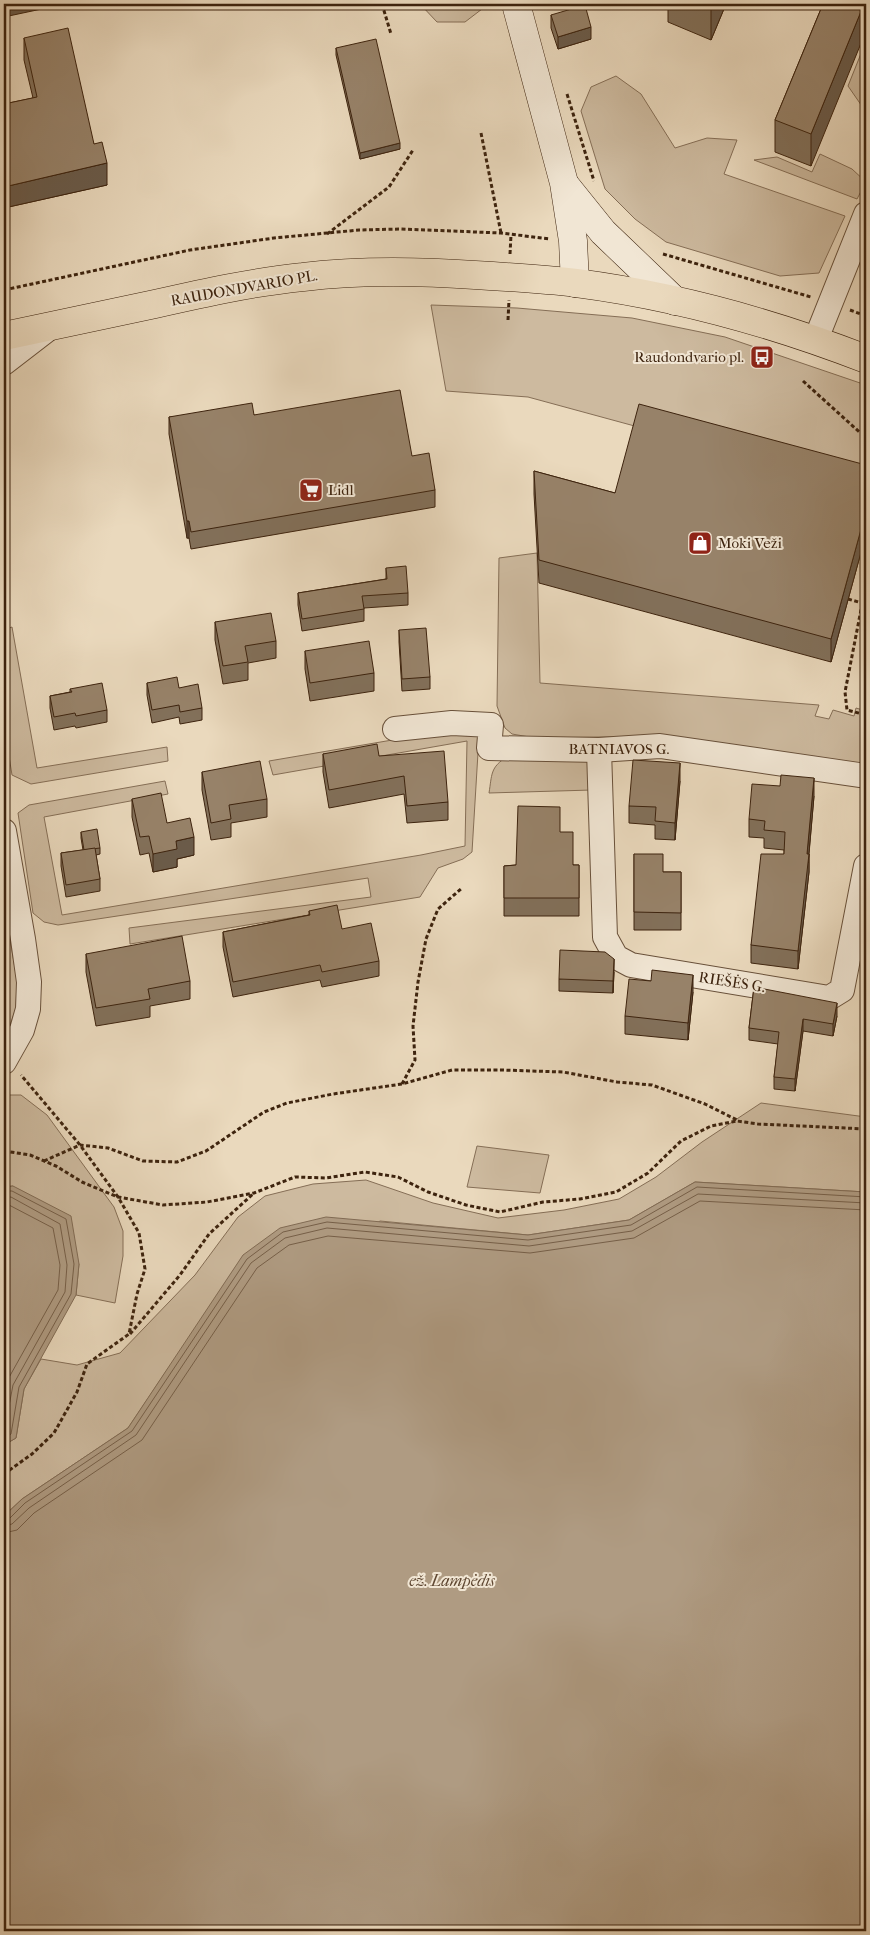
<svg xmlns="http://www.w3.org/2000/svg" width="870" height="1935" viewBox="0 0 870 1935" font-family="'IM FELL French Canon',serif">
<style>
.green{fill:#cdba9f;stroke:#856e56}
.water{fill:#af9b82;stroke:#816b54}
.lines{fill:none;stroke-linecap:round;stroke-linejoin:round}
.shore{stroke:#765f48;stroke-width:1}
.street-casing{stroke:#68503a;stroke-width:26}
.secondary-casing{stroke:#3d230e;stroke-width:29}
.primary-casing{stroke:#3d230e;stroke-width:29}
.path{stroke:#3d230e;stroke-width:3;stroke-dasharray:4 2.5;stroke-linecap:butt}
.street{stroke:#f1e6d4;stroke-width:24}
.secondary{stroke:#f1e6d4;stroke-width:28}
.primary{stroke:#ead9bd;stroke-width:28}
.wall{fill:#82705a;stroke:#3d230e}
.shaded-wall{fill:#6a5b4a;stroke:#3d230e}
.building{fill:#978269;stroke:#3d230e}
.labels{text-anchor:middle;stroke-width:4;stroke-linejoin:round;paint-order:stroke}
.street-label{font-size:15px;fill:#3d230e;stroke:#f1e6d4}
.poi-label{font-size:15px;fill:#3d230e;stroke:#f1e6d4;text-anchor:start}
.water-label{font-size:16px;font-style:italic;fill:#5f4731;stroke:#f1e6d4}
</style>
<rect width="100%" height="100%" fill="#ead9bd"/>
<filter id="stains"><feTurbulence type="fractalNoise" baseFrequency=".004" numOctaves="4"/><feColorMatrix values="0 0 0 0 .2 0 0 0 0 .09 0 0 0 0 .02 0 0 0 .5 -.17"/></filter>
<radialGradient id="worn" r=".72"><stop offset=".6" stop-color="#630" stop-opacity="0"/><stop offset="1" stop-color="#630" stop-opacity=".3"/></radialGradient>
<g class="green">
<path d="M420,4H482V9L465,22H437Z"/>
<path d="M866,41V112L848,86Z"/>
<path d="M616,76L641,94L675,148L707,138L737,140L724,174L845,216L819,273L780,276L666,242L635,219L605,189L581,111L591,87Z"/>
<path d="M820,154L852,169L866,182L857,199L754,160L777,157L812,172Z"/>
<path d="M431,305L517,308L632,318L725,337L866,385V489L528,397L446,391Z"/>
<path d="M537,553L540,683L819,705L815,716L829,719L833,710L854,716L856,708L866,711V765L666,736L535,738L512,734L505,728L497,706L499,558Z"/>
<path d="M12,627L37,768L167,747L168,761L31,784L12,775L4,725V630Z"/>
<path d="M451,730L479,736L472,852L463,859L438,868L420,897L130,944L129,928L371,897L368,878L58,925L44,922L33,913L18,813L29,805L165,781L168,794L44,817L62,915L421,855L465,846L467,741L273,775L269,761Z"/>
<path d="M507,757H581L588,763L592,790L489,793C492,775 490,767 507,757Z"/>
<path d="M4,920L7,922L17,980L16,1008L7,1034L4,1037Z"/>
<path d="M4,1095H21L47,1115L114,1207L123,1231V1256L115,1303L76,1295L79,1264L13,1186L4,1187Z"/>
<path d="M761,1103L866,1117V1192L695,1182L629,1220L528,1235L380,1221L169,1367L128,1428L22,1499L4,1516V1445L16,1438L24,1389L41,1359L77,1365L120,1353L195,1275L238,1217L265,1196L313,1184L366,1180L433,1203L498,1218L564,1210L619,1199L656,1177L702,1142Z"/>
<path d="M477,1146L549,1155L540,1193L467,1187Z"/>
</g>
<g class="water">
<path d="M695,1182L866,1192V1931H4V1516L22,1499L128,1428L243,1255L280,1228L326,1217L528,1235L629,1220Z"/>
<path d="M13,1186L71,1216L79,1264L76,1295L24,1389L16,1438L4,1445V1187Z"/>
</g>
<g class="lines">
<g class="shore">
<path d="M4,1191H12L66,1219L74,1264L71,1294L19,1387L11,1434L4,1439"/>
<path d="M4,1198L11,1197L60,1224L67,1265L65,1292L13,1385L4,1432"/>
<path d="M4,1205H9L53,1228L60,1265L58,1290L7,1381L4,1394"/>
<path d="M4,1520L9,1519L25,1503L132,1431L247,1259L283,1232L327,1222L528,1240L631,1225L697,1187L866,1197"/>
<path d="M4,1526L12,1524L29,1508L136,1435L251,1263L285,1238L327,1228L529,1246L632,1231L698,1194L866,1203"/>
<path d="M4,1533L17,1530L34,1513L142,1440L257,1268L289,1245L328,1236L530,1253L634,1238L700,1201L866,1210"/>
</g>
<g class="street-casing">
<g id="street">
<path d="M816,339L866,214"/>
<path d="M4,363L52,326"/>
<path d="M395,729L452,723L491,725L489,748L599,750L660,746L866,776"/>
<path d="M599,750L605,937L616,957L631,965L829,998L842,990L866,866"/>
<path d="M4,831L23,939L29,982L28,1009L22,1030L4,1062"/>
</g>
</g>
<g class="secondary-casing">
<g id="secondary">
<path d="M516,4L564,183L573,241L575,283"/>
<path d="M566,186L603,232L675,301"/>
</g>
</g>
<g class="primary-casing">
<path id="primary" d="M4,336C54,325 105,315 155,304C204,293 253,282 303,277C360,270 417,271 475,275C509,277 543,279 576,283C676,296 773,323 866,359"/>
</g>
<g class="path">
<path d="M382,4L391,34"/>
<path d="M567,94L594,181"/>
<path d="M481,133L501,233"/>
<path d="M327,234L389,187L413,150"/>
<path d="M510,254L511,235"/>
<path d="M663,254L811,297"/>
<path d="M4,290L190,250L274,238L359,230L401,229L501,233L550,239"/>
<path d="M850,310L866,316"/>
<path d="M508,320L509,300"/>
<path d="M803,381L866,438"/>
<path d="M866,584L845,692L847,710L866,715"/>
<path d="M848,599L862,603"/>
<path d="M402,1084L415,1060L413,1026L418,982L426,939L438,909L462,888"/>
<path d="M4,1151L30,1155L56,1166L82,1182L118,1197L163,1205L207,1202L254,1193L295,1177L326,1178L365,1172L398,1177L428,1192L466,1205L500,1212L543,1202L580,1199L616,1192L648,1173L681,1141L711,1126L737,1121L758,1124L866,1129"/>
<path d="M44,1161L80,1145L108,1148L143,1161L177,1162L206,1151L264,1112L287,1103L333,1094L402,1084L452,1070H502L563,1072L617,1082L652,1085L705,1104L737,1120"/>
<path d="M130,1334L180,1275L209,1234L254,1193"/>
<path d="M4,1474L32,1454L54,1433L77,1392L87,1364L129,1334L137,1294L145,1269L139,1233L118,1197L80,1145L21,1075"/>
</g>
<use href="#street" class="street"/>
<use href="#secondary" class="secondary"/>
<use href="#primary" class="primary"/>
</g>
<g class="wall">
<path d="M668,4H726L711,40L668,22Z"/>
<path d="M823,4L811,166L775,152V120Z"/>
<path d="M551,15L591,39L558,49L551,28Z"/>
<path d="M24,38L94,144L107,185L4,208V104L33,98L24,60Z"/>
<path d="M336,48L400,149L360,159L336,55Z"/>
<path d="M254,415L412,456L435,490V507L191,549L189,538H187L169,434V417Z"/>
<path d="M866,465V534L831,662L539,583L534,494V471L615,493Z"/>
<path d="M386,568L408,593V605L364,608V621L302,631L298,605V593L386,579Z"/>
<path d="M215,622L276,641V658L248,663V680L223,684L215,640Z"/>
<path d="M399,630L430,677V689L402,691L399,642Z"/>
<path d="M305,651L374,673V691L310,701L305,669Z"/>
<path d="M147,683L179,688L202,708V720L180,724L179,717L152,723L147,695Z"/>
<path d="M70,689L107,710V722L76,728L75,726L54,730L50,708V696L70,692Z"/>
<path d="M323,754L379,756L448,802V820L407,823L404,794L329,808L323,772Z"/>
<path d="M202,772L267,799V817L231,823V837L211,840L202,790Z"/>
<path d="M680,781L675,840L655,839V825L629,823V806Z"/>
<path d="M814,796L809,854V872L798,969L751,963V945L784,854V850L764,848V838L749,837V819Z"/>
<path d="M132,799L167,823L194,855L177,859V867L153,872L149,853L140,855L132,817Z"/>
<path d="M81,832L100,848V854L96,855L100,879V891L66,897L61,866V853L83,850L81,838Z"/>
<path d="M560,832L573,865H579V916H504V866L516,865Z"/>
<path d="M634,854L663,872H681V930H634Z"/>
<path d="M309,911L342,929L379,961V976L322,987L320,980L233,997L223,947V932L309,915Z"/>
<path d="M86,954L190,981V999L150,1006V1017L96,1026L86,972Z"/>
<path d="M614,972L613,993L559,991V979Z"/>
<path d="M754,987L837,1016L833,1036L803,1031L795,1091L774,1089V1077L778,1044L749,1040V1028Z"/>
<path d="M693,992L688,1040L625,1034V1016Z"/>
</g>
<g class="shaded-wall">
<path d="M4,4H65L4,17Z"/>
<path d="M713,4H726L711,40V8Z"/>
<path d="M864,4H866V31L811,166V134Z"/>
<path d="M591,27V39L558,49V37Z"/>
<path d="M400,143V149L360,159V153Z"/>
<path d="M107,163V185L4,208V187Z"/>
<path d="M866,511V534L831,662V639Z"/>
<rect x="187" y="521" width="2" height="17"/>
<path d="M680,763V781L675,840V823Z"/>
<path d="M814,778V796L808,863L809,854V872L798,969V951Z"/>
<path d="M194,837V855L177,859V867L153,872V854L176,841Z"/>
<path d="M614,959V972L613,993V981Z"/>
<path d="M693,975V992L688,1040V1023Z"/>
<path d="M837,1003V1016L833,1036V1024Z"/>
<path d="M803,1019V1031L795,1091V1079Z"/>
</g>
<g class="building">
<path d="M700,4H713L711,8Z"/>
<path d="M823,4H864L811,134L775,120Z"/>
<path d="M585,5L591,27L558,37L551,15Z"/>
<path d="M68,28L94,144L102,142L107,163L4,187V104L37,97L24,38Z"/>
<path d="M376,39L400,143L360,153L336,48Z"/>
<path d="M400,390L412,456L429,453L435,490L191,532L189,521H187L169,417L252,403L254,415Z"/>
<path d="M639,404L866,465V511L831,639L539,560L534,471L615,493Z"/>
<path d="M406,566L408,593L362,596L364,609L302,619L298,593L387,579L386,568Z"/>
<path d="M271,613L276,641L245,646L248,662L223,666L215,622Z"/>
<path d="M426,628L430,677L402,679L399,630Z"/>
<path d="M369,641L374,673L310,683L305,651Z"/>
<path d="M177,677L179,688L198,684L202,708L180,712L179,705L152,710L147,683Z"/>
<path d="M102,683L107,710L76,716L75,713L54,717L50,696L72,692L70,689Z"/>
<path d="M377,744L379,756L444,751L448,802L407,806L404,776L329,790L323,754Z"/>
<path d="M633,760L680,763L675,823L655,821L656,807L629,806Z"/>
<path d="M260,761L267,799L229,805L231,819L211,823L202,772Z"/>
<path d="M781,775L814,778L807,854H809L798,951L751,945L761,854H784L785,832L764,830L765,821L749,819L752,784L780,786Z"/>
<path d="M161,793L167,823L190,818L194,837L176,841L177,849L153,854L149,836L140,837L132,799Z"/>
<path d="M518,806L560,807V832H573V865H579V898H504V866L516,865Z"/>
<path d="M97,829L100,848L84,850L81,832Z"/>
<path d="M95,848L100,879L66,885L61,853Z"/>
<path d="M634,854H663V872H681V913L634,912Z"/>
<path d="M337,905L342,929L371,923L379,961L322,972L320,965L233,982L223,932L310,915L309,911Z"/>
<path d="M182,936L190,981L148,989L150,999L96,1008L86,954Z"/>
<path d="M560,950L605,952L614,959L613,981L559,979Z"/>
<path d="M652,970L693,975L688,1023L625,1016L629,979L651,981Z"/>
<path d="M754,987L837,1003L833,1024L803,1019L795,1079L774,1077L779,1032L749,1028Z"/>
</g>
<defs>
<g id="bus-square" transform="scale(1.25)"><rect x="-9" y="-9" width="18" height="18" rx="4" fill="#8f2418" stroke="#f1e6d4"/><path d="M-5-6H5V4H4V6H2V4H-2V6H-4V4H-5ZM-3.5-4V0h7V-4ZM-3.5 1.2v1.5H-2V1.2ZM2 1.2v1.5H3.5V1.2Z" fill="#fff"/></g>
<g id="supermarket-square" transform="scale(1.25)"><rect x="-9" y="-9" width="18" height="18" rx="4" fill="#8f2418" stroke="#f1e6d4"/><path d="M-6-5.5h2.5l.6 2H6L4.5 2H-2.5L-4.4-4H-6ZM-1.5 3.2a1.3 1.3 0 1 0 .1 0ZM3 3.2a1.3 1.3 0 1 0 .1 0Z" fill="#fff"/></g>
<g id="shop-square" transform="scale(1.25)"><rect x="-9" y="-9" width="18" height="18" rx="4" fill="#8f2418" stroke="#f1e6d4"/><path d="M-5-2.5h2.3a2.7 3.5 0 0 1 5.4 0H5L5.5 6h-11ZM-1.5-2.5h3a1.5 2.3 0 0 0-3 0Z" fill="#fff"/></g>
</defs>
<g fill-rule="evenodd">
<use href="#bus-square" x="762" y="357"/>
<use href="#supermarket-square" x="311" y="490"/>
<use href="#shop-square" x="700" y="543"/>
</g>
<g class="labels">
<g class="street-label">
<text transform="translate(244 288) rotate(-10)" y="5">RAUDONDVARIO PL.</text>
<text x="619" y="754">BATNIAVOS G.</text>
<text transform="translate(732 982) rotate(9)" y="5">RIEŠĖS G.</text>
</g>
<g class="poi-label">
<text x="744" y="362" text-anchor="end">Raudondvario pl.</text>
<text x="328" y="495">Lidl</text>
<text x="718" y="548">Moki Veži</text>
</g>
<g class="water-label">
<text x="452" y="1586">ež. Lampėdis</text>
</g>
</g>
<rect width="870" height="1935" fill="none" stroke="#ead9bd" stroke-width="20"/>
<rect x="5" y="5" width="860" height="1925" fill="none" stroke="#3d230e" stroke-width="2.5"/>
<rect x="10" y="10" width="850" height="1915" fill="none" stroke="#3d230e"/>
<rect width="100%" height="100%" filter="url(#stains)"/>
<rect width="100%" height="100%" fill="url(#worn)"/>
</svg>
